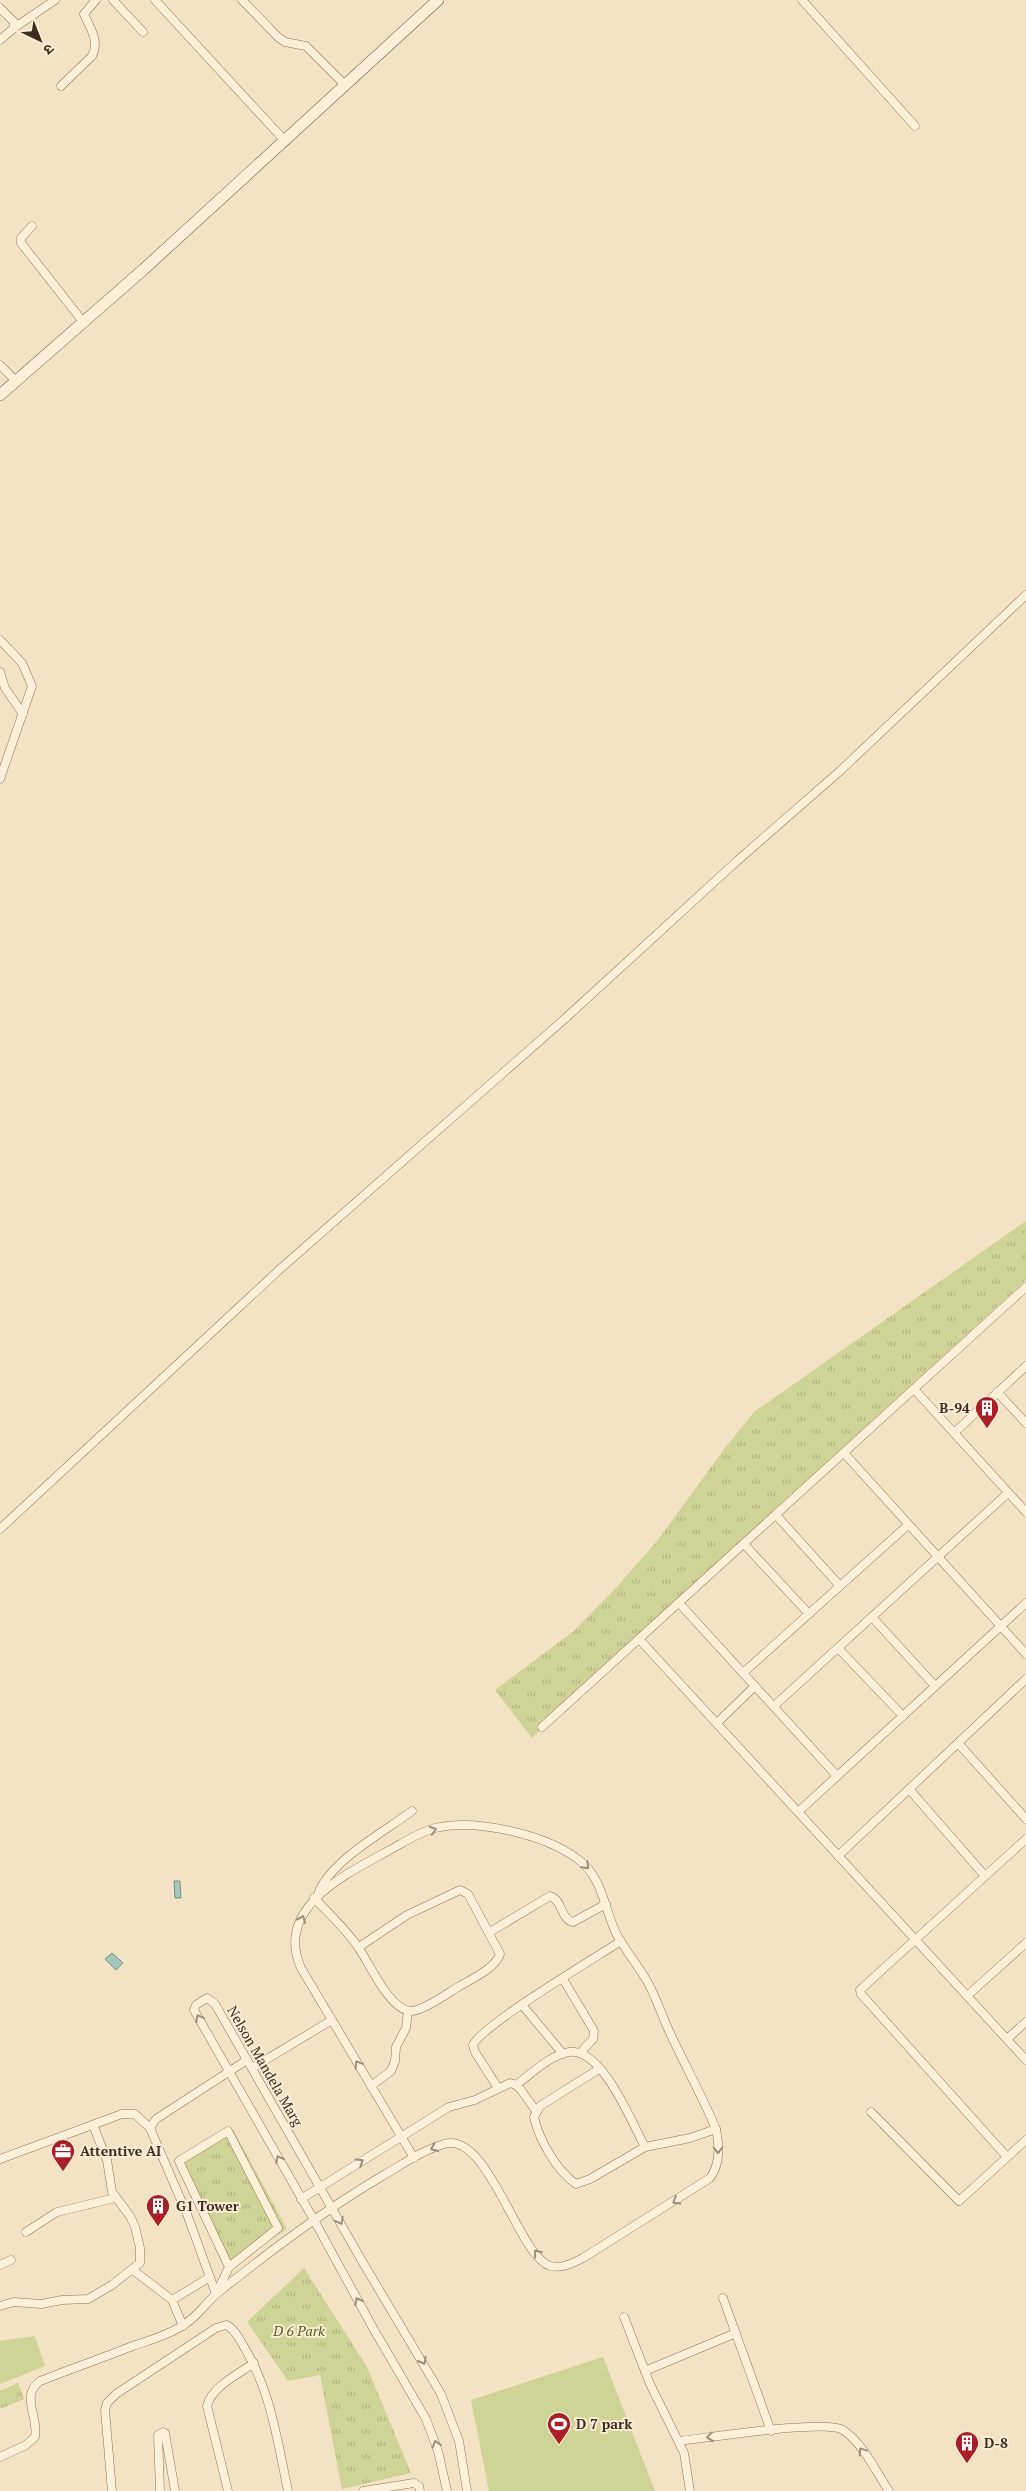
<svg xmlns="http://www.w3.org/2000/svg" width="1026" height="2491" viewBox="0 0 1026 2491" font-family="'PT Serif','Noto Sans Devanagari',serif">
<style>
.grass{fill:#ced396}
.park{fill:url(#park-tufts)}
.water{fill:#a6c6bb;stroke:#6b9689}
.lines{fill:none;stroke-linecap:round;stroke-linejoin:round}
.street-casing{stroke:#907358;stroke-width:9}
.secondary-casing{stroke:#72543b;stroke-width:12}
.street{stroke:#fcf0d9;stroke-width:8}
.secondary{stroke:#fcf0d9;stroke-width:11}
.oneway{stroke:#9e8e7b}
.labels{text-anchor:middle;stroke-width:4;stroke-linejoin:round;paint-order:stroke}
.poi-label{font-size:14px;font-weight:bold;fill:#3f2c1d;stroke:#f9edd5;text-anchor:start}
.street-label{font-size:14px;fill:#3f2c1d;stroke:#f9edd5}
.park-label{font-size:14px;font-style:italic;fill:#515e21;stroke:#f9edd5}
</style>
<defs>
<pattern id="park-tufts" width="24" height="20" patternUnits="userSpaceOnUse" patternTransform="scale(1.25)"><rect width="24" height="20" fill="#ced396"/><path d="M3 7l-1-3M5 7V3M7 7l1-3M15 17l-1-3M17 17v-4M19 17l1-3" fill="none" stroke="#b2b581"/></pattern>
</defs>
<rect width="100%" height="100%" fill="#f3e3c4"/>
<g class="grass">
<path d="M35,2336L45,2366L0,2384V2341Z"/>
<path d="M603,2357L655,2491H489L471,2400Z"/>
</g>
<g class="park">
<path d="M1026,1221V1280L712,1568L532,1738L495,1690L574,1631L615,1589L658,1540L725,1448L754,1412Z"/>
<path d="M233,2129L287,2229L225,2270L177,2162Z"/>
<path d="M304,2268L367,2367L411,2473L342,2489L320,2375L288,2381L247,2322Z"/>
<path d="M18,2383L24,2399L0,2409V2391Z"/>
</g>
<g class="water">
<path d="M174,1881H180L181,1898H175Z"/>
<path d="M112,1953L123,1963L116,1970L105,1959Z"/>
</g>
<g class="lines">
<g class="street-casing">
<g id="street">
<path d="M113,0L143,32"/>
<path d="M155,0L285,141"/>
<path d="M242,0L278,37L285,42L306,46L346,86"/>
<path d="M802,0L915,126"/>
<path d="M0,8L14,22V28L0,40"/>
<path d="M14,28L55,0"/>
<path d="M61,86L92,56C100,41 90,28 84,14L96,0"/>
<path d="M32,226L21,238V243L84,323"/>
<path d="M0,365L16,381"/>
<path d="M0,640L22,663L32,686L0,779"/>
<path d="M0,672L5,688L23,714"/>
<path d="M914,1389L1026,1512"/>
<path d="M997,1392L1026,1423"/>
<path d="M954,1433L1026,1366"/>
<path d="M844,1453L1026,1654"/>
<path d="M776,1515L840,1586"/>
<path d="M0,1529L279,1270L569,1015L737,861L840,771L1026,595"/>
<path d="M744,1544L809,1614"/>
<path d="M679,1603L837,1776"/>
<path d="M872,1617L935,1686"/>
<path d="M639,1639L1026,2060"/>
<path d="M838,1648L903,1716"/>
<path d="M743,1673L908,1525"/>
<path d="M774,1706L1008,1493"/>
<path d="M717,1723L755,1686"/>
<path d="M542,1727L1026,1287"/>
<path d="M958,1743L1026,1819"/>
<path d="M909,1789L985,1876"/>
<path d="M798,1812L1026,1603"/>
<path d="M838,1856L1026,1679"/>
<path d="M318,1894C330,1861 384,1832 412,1811"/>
<path d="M314,1898C329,1914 346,1929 358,1947C369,1962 389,2010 411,2011C423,2011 448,1993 458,1987C471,1979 495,1969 500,1954L468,1894L460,1890L407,1915L359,1947"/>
<path d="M490,1932L550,1896C563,1900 560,1919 573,1922L606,1904"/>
<path d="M563,1979L594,2031L593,2039L580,2053"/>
<path d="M967,1996L1026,1943"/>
<path d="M523,2006L563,2054"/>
<path d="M1007,2039L1026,2022"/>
<path d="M252,2068L332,2020"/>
<path d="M599,2069L540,2106L534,2117C539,2140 557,2171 576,2184L590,2179L645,2147L690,2138L716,2129"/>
<path d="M516,2085C531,2074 550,2055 569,2052C602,2047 632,2123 645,2147"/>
<path d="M371,2086L391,2071L395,2061L396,2047L406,2028L408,2011"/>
<path d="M498,2088L475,2052L473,2045C482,2025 595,1958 621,1941"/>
<path d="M871,2112L959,2201L1026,2140"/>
<path d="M150,2128L156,2119L247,2060"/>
<path d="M1007,2157L861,1994L860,1990L1026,1839"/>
<path d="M0,2159L122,2114H135L150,2128L187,2214L216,2294"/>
<path d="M301,2199L449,2107L475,2100L510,2083L516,2085L521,2090L536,2111"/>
<path d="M26,2232L57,2212L115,2198"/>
<path d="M0,2265L11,2260"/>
<path d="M133,2270L172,2300L210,2277"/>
<path d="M217,2292L229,2267L278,2228L228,2131L179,2161L229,2267"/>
<path d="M723,2298L771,2431"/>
<path d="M172,2300L183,2326"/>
<path d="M0,2306L14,2302L41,2304L62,2300L88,2299L112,2285L140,2263V2248L135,2227L130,2216L112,2192L107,2160L93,2125"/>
<path d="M624,2317L650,2384L684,2453L690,2491"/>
<path d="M645,2371L736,2333"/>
<path d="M679,2441C707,2438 825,2419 843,2430C863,2443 876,2472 889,2491"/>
<path d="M0,2457L26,2445L35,2437C39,2417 20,2396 40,2381C71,2369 102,2358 133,2346C150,2340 169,2335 185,2324C199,2315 207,2301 220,2291C273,2249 326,2209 384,2175C403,2164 423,2150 444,2144C488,2130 518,2256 550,2266C562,2269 573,2263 583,2258L710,2178C721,2163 719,2145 716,2129C702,2096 685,2065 670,2033C662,2016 656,1997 647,1981C638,1966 627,1952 618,1937C604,1911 604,1879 579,1860C547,1835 476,1818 435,1828C419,1832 403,1843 388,1851C346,1874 274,1908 301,1968L414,2158"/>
<path d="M112,2491L105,2410L107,2403L116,2394L216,2328L226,2325C234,2328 238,2337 243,2345C271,2391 277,2439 288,2491"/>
<path d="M160,2491L158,2435L163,2432L165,2433L175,2491"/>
<path d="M228,2491L207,2406C212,2386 239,2374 254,2363"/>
<path d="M363,2491L414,2483L419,2486L420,2491"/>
<path d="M447,2491L438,2451L426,2419L373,2328L314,2220L194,2010L196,2005L207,1998L215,2004L362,2261L441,2394L459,2441L467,2491"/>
</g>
</g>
<g class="secondary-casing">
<path id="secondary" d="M0,395L144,269L438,0"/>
</g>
<use href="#street" class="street"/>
<use href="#secondary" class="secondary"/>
</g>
<defs><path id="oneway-chevron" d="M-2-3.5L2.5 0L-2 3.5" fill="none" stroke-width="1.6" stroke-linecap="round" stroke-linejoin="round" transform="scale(1.25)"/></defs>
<g class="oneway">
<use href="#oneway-chevron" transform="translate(433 1830) rotate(-16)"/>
<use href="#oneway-chevron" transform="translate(586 1866) rotate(45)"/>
<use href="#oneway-chevron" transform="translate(302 1919) rotate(-66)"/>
<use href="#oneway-chevron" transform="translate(199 2018) rotate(-118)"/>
<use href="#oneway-chevron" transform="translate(358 2064) rotate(-121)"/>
<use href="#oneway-chevron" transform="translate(434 2148) rotate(155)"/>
<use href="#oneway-chevron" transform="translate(718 2150) rotate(90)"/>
<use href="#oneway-chevron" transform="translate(279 2159) rotate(-119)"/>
<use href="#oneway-chevron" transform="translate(360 2162) rotate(-32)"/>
<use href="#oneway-chevron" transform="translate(676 2201) rotate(148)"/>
<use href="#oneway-chevron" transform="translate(340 2221) rotate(62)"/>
<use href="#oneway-chevron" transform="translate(537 2253) rotate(-128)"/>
<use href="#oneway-chevron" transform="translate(358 2301) rotate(-119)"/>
<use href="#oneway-chevron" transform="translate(423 2361) rotate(60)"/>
<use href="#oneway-chevron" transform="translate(710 2437) rotate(173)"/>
<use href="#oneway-chevron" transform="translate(436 2444) rotate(-108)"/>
<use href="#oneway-chevron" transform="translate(862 2451) rotate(-124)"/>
</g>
<defs>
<g id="building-pin" transform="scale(1.25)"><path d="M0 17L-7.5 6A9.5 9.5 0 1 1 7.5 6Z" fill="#a72027" stroke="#f9edd5"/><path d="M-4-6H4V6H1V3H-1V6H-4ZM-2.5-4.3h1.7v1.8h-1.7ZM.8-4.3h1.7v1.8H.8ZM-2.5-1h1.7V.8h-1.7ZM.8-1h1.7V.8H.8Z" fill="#fff"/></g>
<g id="office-pin" transform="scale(1.25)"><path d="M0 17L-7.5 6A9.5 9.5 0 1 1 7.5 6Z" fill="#a72027" stroke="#f9edd5"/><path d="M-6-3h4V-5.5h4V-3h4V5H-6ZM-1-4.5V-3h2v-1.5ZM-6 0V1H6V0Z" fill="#fff"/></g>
<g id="stadium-pin" transform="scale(1.25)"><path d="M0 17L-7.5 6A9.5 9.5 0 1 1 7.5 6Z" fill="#a72027" stroke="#f9edd5"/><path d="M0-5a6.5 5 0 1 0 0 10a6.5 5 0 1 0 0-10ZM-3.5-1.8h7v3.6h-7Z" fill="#fff"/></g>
</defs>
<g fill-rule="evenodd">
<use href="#building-pin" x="987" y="1408"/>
<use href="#office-pin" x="63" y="2151"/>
<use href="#building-pin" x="158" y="2206"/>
<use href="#stadium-pin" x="559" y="2424"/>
<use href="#building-pin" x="967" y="2443"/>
</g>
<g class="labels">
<g class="poi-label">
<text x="970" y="1413" text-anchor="end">B-94</text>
<text x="80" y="2156">Attentive AI</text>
<text x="176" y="2211">G1 Tower</text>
<text x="576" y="2429">D 7 park</text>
<text x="984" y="2448">D-8</text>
</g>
<g class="street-label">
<text transform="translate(265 2066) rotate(60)" y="5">Nelson Mandela Marg</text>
</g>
<g class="park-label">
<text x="299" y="2336">D 6 Park</text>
</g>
</g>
<g transform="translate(40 40) rotate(137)" stroke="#f9edd5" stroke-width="4" paint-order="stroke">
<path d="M0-4L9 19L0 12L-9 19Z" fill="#3f2c1d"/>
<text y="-8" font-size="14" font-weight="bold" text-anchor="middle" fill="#3f2c1d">उ</text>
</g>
</svg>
